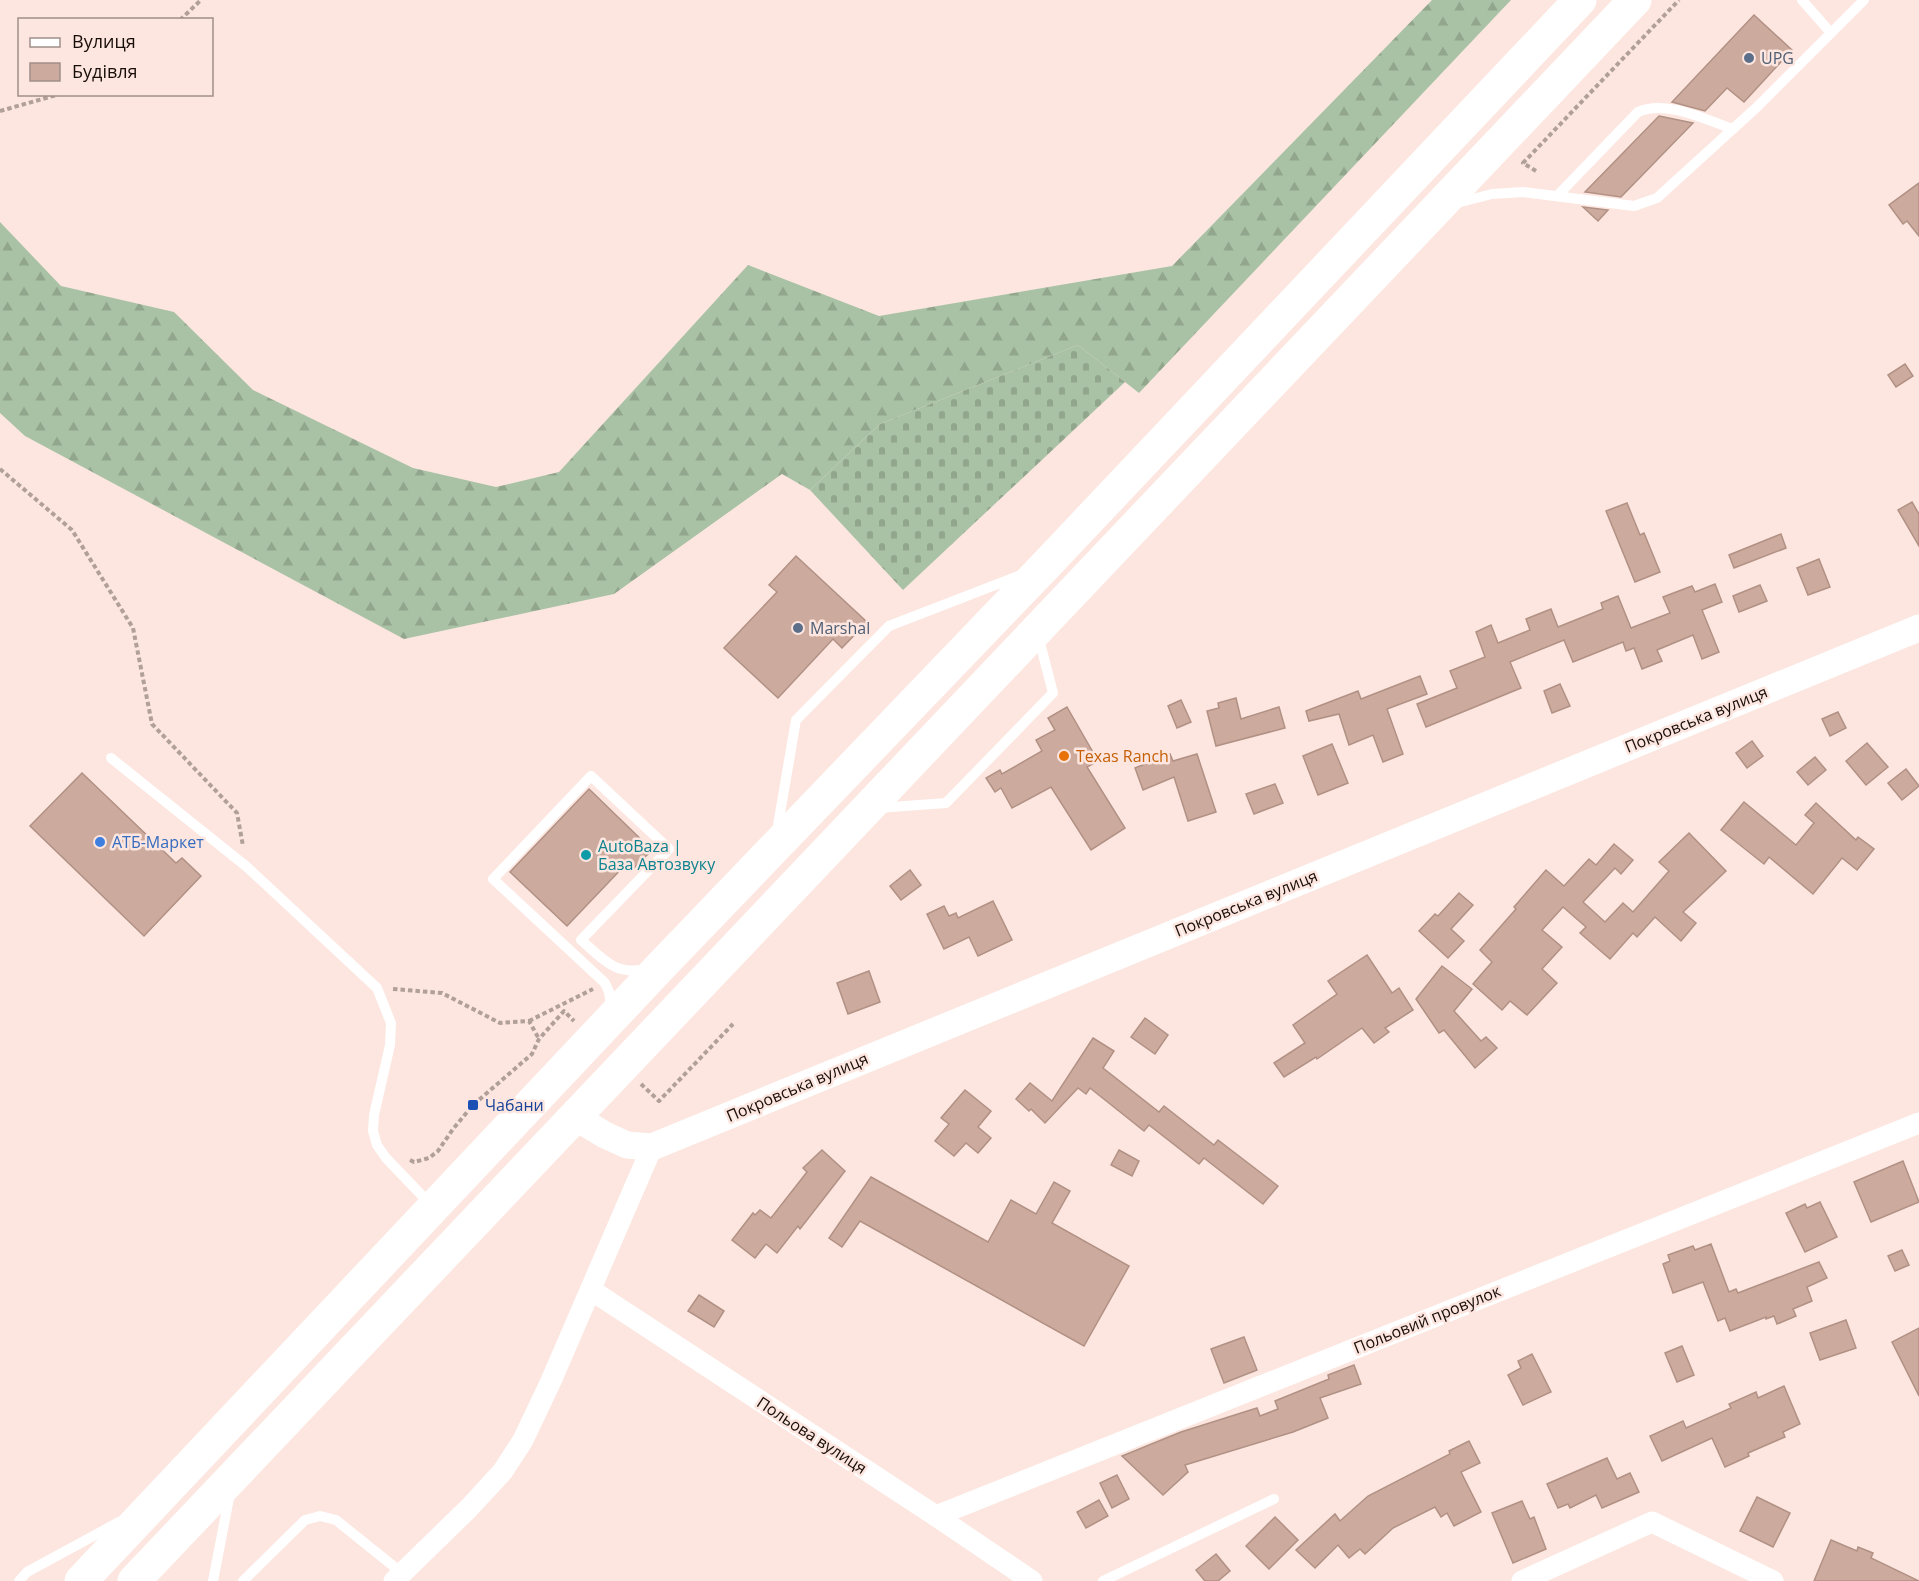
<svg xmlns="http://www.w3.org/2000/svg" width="1919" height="1581" viewBox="0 0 1919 1581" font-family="'Open Sans',sans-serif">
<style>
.forest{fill:url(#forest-firs)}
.cemetery{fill:url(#cemetery-stones)}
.building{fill:#ccaa9d;stroke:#b29185;stroke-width:1.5}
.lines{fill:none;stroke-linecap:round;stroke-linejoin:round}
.path{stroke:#b19f99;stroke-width:4;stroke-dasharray:4.5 3;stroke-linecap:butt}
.service{stroke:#fff;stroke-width:10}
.minor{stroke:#fff;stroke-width:21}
.tertiary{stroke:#fff;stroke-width:27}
.trunk{stroke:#fff;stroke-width:33}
.service-dot{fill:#5c6f8a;stroke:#fce6df;stroke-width:2}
.food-dot{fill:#e8710a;stroke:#fce6df;stroke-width:2}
.shop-dot{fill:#3f7fe0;stroke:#fce6df;stroke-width:2}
.culture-dot{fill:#0f9aa8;stroke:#fce6df;stroke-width:2}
.transit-dot{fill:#1a4fb4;stroke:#fce6df;stroke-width:2}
.labels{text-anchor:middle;stroke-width:5;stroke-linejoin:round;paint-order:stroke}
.service-label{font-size:16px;fill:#4e5e75;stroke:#fce6df;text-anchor:start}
.street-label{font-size:16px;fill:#180d09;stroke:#fce6df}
.food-label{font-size:16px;fill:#c56008;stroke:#fce6df;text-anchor:start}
.shop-label{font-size:16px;fill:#366cbe;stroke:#fce6df;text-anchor:start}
.culture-label{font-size:16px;fill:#0d838f;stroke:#fce6df;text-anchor:start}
.transit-label{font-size:16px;fill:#164399;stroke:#fce6df;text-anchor:start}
</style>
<defs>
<pattern id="forest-firs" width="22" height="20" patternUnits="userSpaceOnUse" patternTransform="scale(1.5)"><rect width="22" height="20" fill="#a9c2a5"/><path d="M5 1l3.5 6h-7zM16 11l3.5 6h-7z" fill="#91a68d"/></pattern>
<pattern id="cemetery-stones" width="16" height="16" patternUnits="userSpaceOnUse" patternTransform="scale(1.5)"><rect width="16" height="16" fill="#a9c2a5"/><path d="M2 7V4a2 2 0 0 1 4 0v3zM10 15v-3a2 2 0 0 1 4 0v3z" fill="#91a68d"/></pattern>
</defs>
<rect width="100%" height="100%" fill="#fce6df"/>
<path class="forest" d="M1432,0H1511L1139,393L1078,345L880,424L810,490L782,474L614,594L404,639L25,436L0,413V222L61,286L174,312L253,390L413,468L496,487L559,472L748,265L879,316L1172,266Z"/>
<path class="cemetery" d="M1078,345L1125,382L903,590L810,490L880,424Z"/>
<g class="building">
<path d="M1754,15L1792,50L1744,102L1727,88L1705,111L1672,102Z"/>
<path d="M1659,116L1693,123L1621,197L1585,192Z"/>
<path d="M1919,183V236L1907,221L1903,224L1889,205Z"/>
<path d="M1583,207L1608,210L1598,221Z"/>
<path d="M1905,364L1913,376L1896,387L1888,375Z"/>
<path d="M1912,502L1919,514V546L1898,510Z"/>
<path d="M1627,503L1640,535L1644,533L1660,572L1635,582L1606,511Z"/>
<path d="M1781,534L1786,548L1734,568L1729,555Z"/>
<path d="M796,556L867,622L842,648L833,639L778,698L724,648L777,592L769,585Z"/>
<path d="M1819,559L1830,587L1808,595L1797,568Z"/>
<path d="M1715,584L1722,602L1702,610L1719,652L1702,659L1693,635L1657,650L1662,661L1642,669L1634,648L1626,651L1623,642L1573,662L1564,640L1510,662L1521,688L1426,727L1417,704L1457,688L1450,671L1485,657L1476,632L1491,625L1498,643L1530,630L1526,619L1551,609L1558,627L1603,609L1601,603L1618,596L1631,628L1670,613L1663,597L1692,586L1695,592Z"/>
<path d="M1760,585L1767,601L1739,612L1733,596Z"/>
<path d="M1420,676L1427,694L1387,709L1403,754L1383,762L1373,735L1349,745L1339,714L1309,721L1306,711L1358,691L1361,699Z"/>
<path d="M1560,684L1570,706L1552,713L1544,691Z"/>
<path d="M1236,698L1241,719L1279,707L1285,728L1216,746L1207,711L1219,708L1218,703Z"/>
<path d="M1181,700L1191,722L1177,728L1168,706Z"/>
<path d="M1067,707L1098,761L1087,767L1125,828L1091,850L1051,787L1012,808L1001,788L995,792L986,778L1000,770L1002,774L1042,751L1036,740L1055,730L1048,718Z"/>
<path d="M1838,712L1846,728L1830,736L1822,719Z"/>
<path d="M1752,741L1763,756L1747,768L1736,753Z"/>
<path d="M1867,743L1888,767L1866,785L1846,761Z"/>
<path d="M1332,744L1348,783L1318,795L1303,756Z"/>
<path d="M1170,754L1173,761L1197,754L1216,812L1188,821L1174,777L1143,790L1135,768Z"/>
<path d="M1815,757L1826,770L1808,785L1797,772Z"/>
<path d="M1906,769L1919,786L1902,800L1888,783Z"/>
<path d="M82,773L176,863L182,858L201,876L144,936L30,826Z"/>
<path d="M1275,784L1283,803L1254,814L1246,794Z"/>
<path d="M589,789L652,850L633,869L627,863L567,926L510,872Z"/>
<path d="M1744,802L1796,845L1814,823L1805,815L1816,803L1856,840L1858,837L1874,849L1857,870L1842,858L1813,894L1769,857L1764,864L1721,830Z"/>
<path d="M1689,833L1726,871L1683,912L1696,923L1681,941L1655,917L1637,937L1633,933L1610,959L1580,933L1586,927L1563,907L1542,930L1562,947L1542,969L1557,983L1527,1015L1510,1001L1502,1010L1473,984L1492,962L1480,950L1516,909L1514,907L1546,870L1564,886L1589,859L1596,865L1614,844L1633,860L1621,874L1615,868L1583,902L1605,922L1623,903L1633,912L1669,871L1659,862Z"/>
<path d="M910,870L921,885L901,900L890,886Z"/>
<path d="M1459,893L1473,905L1451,929L1464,941L1448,958L1419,931L1435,914L1438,916Z"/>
<path d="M993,901L1012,940L978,956L969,937L944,949L927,914L944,906L949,916L956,913L958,918Z"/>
<path d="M1367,955L1392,993L1399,988L1413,1010L1385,1028L1389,1032L1374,1043L1362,1028L1317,1059L1316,1057L1284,1077L1274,1063L1305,1043L1293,1025L1337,994L1328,981Z"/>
<path d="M1442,966L1472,989L1454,1011L1481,1041L1486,1037L1497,1048L1475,1068L1444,1030L1439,1033L1416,999Z"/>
<path d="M869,971L880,1002L848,1014L837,983Z"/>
<path d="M1145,1018L1168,1035L1155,1054L1131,1037Z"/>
<path d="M1093,1038L1114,1051L1103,1068L1159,1112L1164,1106L1214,1145L1218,1140L1278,1186L1263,1204L1204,1158L1199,1164L1149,1125L1144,1131L1090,1088L1086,1094L1078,1088L1045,1123L1031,1109L1029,1111L1016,1099L1030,1083L1052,1101Z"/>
<path d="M965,1090L991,1111L978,1127L991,1138L978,1153L966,1143L954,1156L935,1141L949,1124L941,1118Z"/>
<path d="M822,1150L845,1171L800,1229L798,1226L777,1253L766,1244L755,1258L732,1240L753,1213L755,1215L760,1210L771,1218L807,1172L803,1168Z"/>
<path d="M1119,1150L1139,1161L1132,1176L1111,1165Z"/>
<path d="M1903,1161L1919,1202L1871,1222L1854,1182Z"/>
<path d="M871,1177L988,1242L1011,1200L1036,1214L1054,1182L1070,1191L1052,1223L1129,1266L1084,1346L860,1221L842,1247L829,1238Z"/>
<path d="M1820,1202L1837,1237L1805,1252L1786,1213L1805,1204L1807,1208Z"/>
<path d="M1711,1244L1729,1292L1736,1289L1738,1293L1819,1262L1827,1278L1807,1287L1812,1301L1793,1309L1796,1316L1777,1324L1774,1316L1766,1319V1317L1730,1331L1725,1318L1718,1321L1703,1282L1673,1293L1663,1264L1670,1261L1668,1255L1693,1246L1695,1250Z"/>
<path d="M1902,1250L1909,1265L1895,1271L1888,1256Z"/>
<path d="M699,1295L724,1311L714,1327L688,1311Z"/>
<path d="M1846,1320L1856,1348L1820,1360L1810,1333Z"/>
<path d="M1919,1328V1396L1892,1342Z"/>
<path d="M1244,1337L1257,1370L1224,1383L1211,1349Z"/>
<path d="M1682,1346L1694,1375L1677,1382L1665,1353Z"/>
<path d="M1532,1354L1551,1392L1523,1405L1508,1375L1521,1368L1518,1361Z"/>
<path d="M1354,1365L1361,1384L1320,1398L1328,1418L1293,1432L1185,1465L1188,1472L1163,1495L1122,1456L1181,1432L1257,1408L1260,1416L1278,1409L1275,1401L1329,1379L1328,1375Z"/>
<path d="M1784,1386L1800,1424L1783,1432L1785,1437L1748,1453L1749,1456L1725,1467L1712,1438L1662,1461L1650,1436L1683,1421L1686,1428L1731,1408L1729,1404L1756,1392L1758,1398Z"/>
<path d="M1469,1441L1480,1463L1461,1472L1481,1512L1454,1526L1447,1513L1441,1517L1435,1507L1393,1528L1365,1554L1360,1549L1349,1558L1338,1545L1315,1568L1296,1550L1335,1514L1340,1521L1368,1496L1450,1454L1449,1451Z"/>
<path d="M1607,1458L1617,1479L1630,1473L1639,1492L1602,1508L1596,1495L1570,1508L1568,1504L1558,1508L1547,1484Z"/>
<path d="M1117,1475L1129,1499L1112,1508L1100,1483Z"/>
<path d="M1757,1497L1790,1513L1773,1547L1740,1531Z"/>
<path d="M1099,1500L1108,1516L1086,1528L1077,1512Z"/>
<path d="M1522,1501L1530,1519L1534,1517L1546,1549L1513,1563L1492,1513Z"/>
<path d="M1275,1517L1298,1540L1269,1569L1246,1546Z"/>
<path d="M1831,1540L1857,1551L1858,1547L1873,1553L1871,1558L1919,1581H1814Z"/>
<path d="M1216,1554L1230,1571L1218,1581H1205L1196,1570Z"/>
</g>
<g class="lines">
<g class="path">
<path d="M180,20L201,0"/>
<path d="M0,111L60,94"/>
<path d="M1536,171L1523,163L1679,0"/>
<path d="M0,469L72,530L133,628L152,724L237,813L243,846"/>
<path d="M393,989L442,993L500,1023L529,1021L539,1039"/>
<path d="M529,1021L593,989"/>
<path d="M641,1084L659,1101L733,1024"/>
<path d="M410,1160L414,1162L429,1158L438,1151L453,1129L473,1105L532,1054L539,1039L564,1011L574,1021"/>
</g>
<g class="service">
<path d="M1802,0L1831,33"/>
<path d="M1558,195L1638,112C1665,99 1706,120 1733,129"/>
<path d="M1453,204L1492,194L1523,192L1634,206L1657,198L1757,107L1864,0"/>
<path d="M111,758L247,867L377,988L391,1023L390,1045L374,1115L373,1131L377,1145L386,1158L432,1206"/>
<path d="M878,808L946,803L1053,693L1038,635"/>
<path d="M777,831L796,720L889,626L1021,575"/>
<path d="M611,1008L609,992L605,983L493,879L591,776L669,849L581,940C604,960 615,976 648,969"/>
<path d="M19,1581L27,1572L119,1522"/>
<path d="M213,1581L230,1493"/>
<path d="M243,1581L305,1520L320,1516L336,1520L402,1573"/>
<path d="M1103,1581L1274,1499"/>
</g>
<g class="minor">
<path d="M591,1290L936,1516L1032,1581"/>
<path d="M936,1516L1919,1123"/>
<path d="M394,1581L469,1508L503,1471L523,1440L551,1381L652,1147"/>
<path d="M1522,1581L1652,1522L1773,1581"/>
</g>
<path class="tertiary" d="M575,1117L605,1135L627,1145L652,1147L1919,628"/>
<g class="trunk">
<path d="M81,1581L660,967L1046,565L1580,0"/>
<path d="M134,1581L1635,0"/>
</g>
</g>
<g class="service-dot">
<circle cx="1749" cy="58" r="6"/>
<circle cx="798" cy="628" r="6"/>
</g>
<circle class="food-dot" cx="1064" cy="756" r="6"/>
<circle class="shop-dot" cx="100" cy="842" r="6"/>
<circle class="culture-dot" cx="586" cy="855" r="6"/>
<rect class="transit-dot" x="467" y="1099" width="12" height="12" rx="3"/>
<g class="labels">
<g class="service-label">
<text x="1761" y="64">UPG</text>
<text x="810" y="634">Marshal</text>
</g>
<g class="street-label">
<text transform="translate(1696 719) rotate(-22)" y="6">Покровська вулиця</text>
<text transform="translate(1246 903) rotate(-22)" y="6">Покровська вулиця</text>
<text transform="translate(797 1087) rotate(-23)" y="6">Покровська вулиця</text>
<text transform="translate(1427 1319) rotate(-22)" y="6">Польовий провулок</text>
<text transform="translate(812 1435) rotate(33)" y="6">Польова вулиця</text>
</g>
<g class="food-label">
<text x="1076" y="762">Texas Ranch</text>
</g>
<g class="shop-label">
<text x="112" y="848">АТБ-Маркет</text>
</g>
<g class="culture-label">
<text x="598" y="852">AutoBaza |<tspan x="598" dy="18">База Автозвуку</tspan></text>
</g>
<g class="transit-label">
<text x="485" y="1111">Чабани</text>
</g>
</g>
<rect x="18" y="18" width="195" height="78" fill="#fce6df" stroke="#a18f89" stroke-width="1.5"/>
<rect x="30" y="38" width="30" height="9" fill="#ffffff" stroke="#a18f89" stroke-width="1.5"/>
<text x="72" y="48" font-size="18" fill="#180d09">Вулиця</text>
<rect x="30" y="63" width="30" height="18" fill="#ccaa9d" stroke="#a18f89" stroke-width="1.5"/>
<text x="72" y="78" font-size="18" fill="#180d09">Будівля</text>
</svg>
